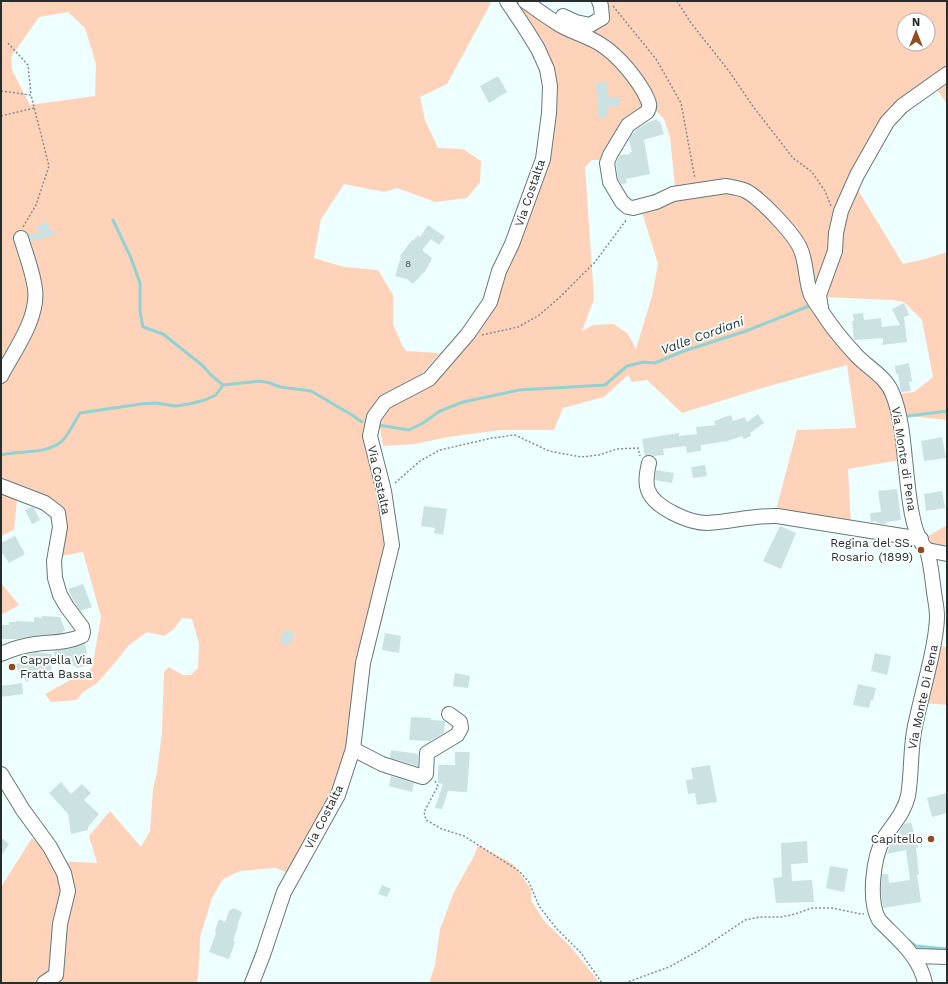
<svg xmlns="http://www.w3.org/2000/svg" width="948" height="984" viewBox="0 0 948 984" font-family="'Work Sans',sans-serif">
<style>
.green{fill:#ffd2ba;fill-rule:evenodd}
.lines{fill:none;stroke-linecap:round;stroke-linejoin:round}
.stream{stroke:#91d2d2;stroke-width:3}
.building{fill:#cce1e1}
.minor-casing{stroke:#657878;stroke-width:16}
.path{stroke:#828e8e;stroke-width:1.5;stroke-dasharray:2 2;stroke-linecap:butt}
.minor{stroke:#fff;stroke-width:14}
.poi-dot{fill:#904c20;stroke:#fff;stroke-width:1.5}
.labels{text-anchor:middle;stroke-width:3.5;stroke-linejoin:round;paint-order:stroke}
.number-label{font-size:10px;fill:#4f5a5a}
.street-label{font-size:12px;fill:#252d2d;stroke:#fff}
.poi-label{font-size:12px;fill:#252d2d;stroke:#fff;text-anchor:end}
.water-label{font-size:13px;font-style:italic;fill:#143535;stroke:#fff}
</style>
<rect width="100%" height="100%" fill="#eff"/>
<g class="green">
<path d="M1,1H492L447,84L420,97L425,120L438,148L463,149L481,161L480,182L467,198L435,202L397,188L384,192L344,184L321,219L314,258L344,267L378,270L393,295V324L402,345L406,351L440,353L421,375L393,389L382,396L370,413L396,543L383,618L360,689L354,753L299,877L275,868L240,871L223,879L212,898L200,937L198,978L197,983H1V887L32,838L58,861L97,863L89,836L110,811L141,847L150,831L153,789L157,772L162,732L164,672L169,667L183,675H191L198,668L199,644L192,619L182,618L174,629L164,636L147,632L128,646L114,664L96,684L83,692L77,700L51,702L45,694L92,668L101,617L83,552L57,557L60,510L18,490L14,530L1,536ZM68,12L85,28L96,64L95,96L30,105L12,70L11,57L39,17Z"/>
<path d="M505,1H520L583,33L603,1H947V104L937,90L902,116C889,121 865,175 858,190L903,264L925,259L947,252V420L899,415L906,459L848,469L851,524L775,514L797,430L856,428L847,365L769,386L682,413L647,380L632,382L628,375L604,397L563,408L554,430H501L448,437L415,444L383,446L380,427L382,419L392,406L430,386L474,334L529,199L551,79ZM904,20H928V44H904ZM648,103L664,119L670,137L676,197L642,212L658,264L652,296L636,349L628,334L614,324L593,325L582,331L594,299L585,167L592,160H605ZM823,297L893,300L904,302L922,320L933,377L914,392L897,394L825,309Z"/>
<path d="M947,525V559L918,542Z"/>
<path d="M1,583L19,605L1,615Z"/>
<path d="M937,646L947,647V705L925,703Z"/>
<path d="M478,845L513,864L531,889V900L544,921L571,947L600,983H429L435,965L440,929L454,892L474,856Z"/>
</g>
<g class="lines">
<g class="stream">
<path d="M113,220L131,258L140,283V312L143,327L163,334L202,365L211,375L223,385"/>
<path d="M908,416L947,411"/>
<path d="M378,425L409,430L423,423L440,411L463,402L519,390L605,385L627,366L643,362L655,363L681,352L746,331L809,306L812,308"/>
<path d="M1,455C21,450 43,455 61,442C68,436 75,421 80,413L141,404L156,403L175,406L189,404L205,400L216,395L223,385L260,381L270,383L280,387L311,391L352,415L362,422"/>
<path d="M908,940L916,946L947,949"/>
</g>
</g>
<g class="building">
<path d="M498,76L507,92L489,103L480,86Z"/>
<path d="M607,82L608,97H619L620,106L607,107L608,117H598L596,83Z"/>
<path d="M657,119L658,122L660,121L664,134L644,140L650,174L626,179L627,183L621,184L618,179L616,164L618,159L620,155L630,154V152H632L629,140L633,133H635L634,131L647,123Z"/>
<path d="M47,221L51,232L55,231V234L39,240L31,241L28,234L39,233L36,227Z"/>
<path d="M428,225L445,237L439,245L431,239L422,250L432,258L426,270L413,284L407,279L395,276L401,257L400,256L412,240L413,241L418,235L420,237Z"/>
<path d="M904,303L909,315L904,317L907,342L881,345L883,343V338L854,340L852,321H854L853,314L863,313L864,320L881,318L882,327L900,325L892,309Z"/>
<path d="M909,363L912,381L909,382L911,391L901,392L898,374H896L895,366Z"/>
<path d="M758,414L764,423L750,433L751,436L744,439L742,436L728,441L701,445V451L687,453L686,446L663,449L664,455L654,456L650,455L645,456L642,439L679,433V436L697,434L696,427L715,425L714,421L731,415L733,421L745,417L747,422Z"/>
<path d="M942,437L946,458L924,461L921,441Z"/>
<path d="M705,465L707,476L693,478L691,467Z"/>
<path d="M656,470L674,473L672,483L655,480Z"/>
<path d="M897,489L901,520L886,522V524H882L877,523L876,521L871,522L870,513L881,512L878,491Z"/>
<path d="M942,491L945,508L926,511L924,494Z"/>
<path d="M424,506L447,509L443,535L434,533L435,528L421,526Z"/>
<path d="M31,507L34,508L40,520L32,524L25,510Z"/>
<path d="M780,526L796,533L781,569L763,561Z"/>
<path d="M15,536L25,554L9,563L3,554L1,555V543Z"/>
<path d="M83,584L92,607L80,611L74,602L68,589Z"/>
<path d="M42,616L60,617L65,630L61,633L34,636L17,639H1V625H9V622H16V621L34,622V617L42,618Z"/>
<path d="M285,629L295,634L288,646L279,641Z"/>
<path d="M385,633L401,636L399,653L382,650Z"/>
<path d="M85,644L87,654H84L86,666L76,668V666H73L71,656L55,658L54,651L72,648Z"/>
<path d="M36,652L52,654L51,677L33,676L27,682L14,665L23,662L24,655Z"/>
<path d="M875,653L891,656L887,675L871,671Z"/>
<path d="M455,673L470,676L468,688L453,686Z"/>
<path d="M22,683L23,694L1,697V686Z"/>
<path d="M858,684L876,688L873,700H871L869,708L853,705Z"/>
<path d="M411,717L431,718V720L445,721L444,733L430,741L409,740Z"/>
<path d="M391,750L418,754V766L390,758Z"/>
<path d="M455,752H470L467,792L448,791L442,809L435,808L443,784L438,783V765H455Z"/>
<path d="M710,765L717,802L697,805L695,793L688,794L686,780L693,779L691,768Z"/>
<path d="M391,776L414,783L412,792L389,786Z"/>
<path d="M61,782L71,794L82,784L91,793L84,800L99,814L88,827V830L71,834L68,814L49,793Z"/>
<path d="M947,793V813L932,817L927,798Z"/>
<path d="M911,822L918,848H916L919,874L917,875L921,902L883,908L881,891L882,874H888L889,883L910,880L906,850L887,854L891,842L895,837L900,835L899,832L904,824Z"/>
<path d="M1,837L9,844L1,856Z"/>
<path d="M807,841L808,863L791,864L792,881L812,880L814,902L776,903L773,878L782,877L781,843Z"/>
<path d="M830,866L848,869L844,892L826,888Z"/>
<path d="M382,885L391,889L387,897L378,894Z"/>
<path d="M233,908L242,912L237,926H238L233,941L235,942L229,959L209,952L215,936L216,932L215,931L219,919L225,922L230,909L232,910Z"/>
</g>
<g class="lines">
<g class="minor-casing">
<g id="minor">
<path d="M525,1C536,9 548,18 560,25C570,31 581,34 591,39C613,49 632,72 644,92C647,99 652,105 647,112L628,125L610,155L607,163L610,182L622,202L628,207L633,208L656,202L673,194L726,186C732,187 740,188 746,191C760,198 794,234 800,248C807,262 805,280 811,295C814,301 820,309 824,315C833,329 845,343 856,355C868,368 887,377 893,395C901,415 903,439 905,460C908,483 910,534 927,550"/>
<path d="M563,16L576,22L590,25L602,18L601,6L599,1"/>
<path d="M821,308L819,295L835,251L836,233L841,211L857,175L887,122L902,106L947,74"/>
<path d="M1,376C14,351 39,318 35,289C33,272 26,255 21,238"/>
<path d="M649,463C647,472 645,482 648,490C654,508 690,523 707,523C731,522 754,515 777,516L921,539"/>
<path d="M1,486L45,503L58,513L60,527L54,561L55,578L60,595L67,607L82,627L83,632L82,636C67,643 51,642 35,644C22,646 12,649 1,654"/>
<path d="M927,550L947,554"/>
<path d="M353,749L382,764L423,777L426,774L427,753L457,735L461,728L460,722L449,714"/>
<path d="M1,774L23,810L50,847L64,873L68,891L60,924L56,975L44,983"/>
<path d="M915,956L947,957"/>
<path d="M252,983L263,955L284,892L338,795L353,749L363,663L392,545L384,491L370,436L374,417L385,402L429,379L468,334L490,302L499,271L512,244L543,159L549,113L550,86L547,69L538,49L527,31L507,1"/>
<path d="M925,983C919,955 898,940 879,920C868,901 873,857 884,838C893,824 904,813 908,796C912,773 910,749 915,726C920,703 926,681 931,658C934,644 937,630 937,616C937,608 935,600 934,592C932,577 931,564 927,550"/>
</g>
</g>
<g class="path">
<path d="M677,1L691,23L729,71L752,105L793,158L812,172L825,191L831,206"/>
<path d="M613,6L656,59L681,103L695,179"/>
<path d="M8,43L28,65L31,95"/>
<path d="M1,91L31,95L49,166L36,205L23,227"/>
<path d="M1,116L34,108"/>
<path d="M482,335L518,327L538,316L559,298L595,262L627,219"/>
<path d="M395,483L420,461L440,450L492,438L515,435L549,451L581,457L599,455L617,449L638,448L640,456"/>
<path d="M435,781L438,786L424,812L426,820L442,829L464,836L519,871L529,882L539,906L556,928L581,953L602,983"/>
<path d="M625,983L669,967L700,950L745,920L760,917H781L795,914L812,908H832L861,914H864"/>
</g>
<use href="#minor" class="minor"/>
</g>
<g class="poi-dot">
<circle cx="921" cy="550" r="4"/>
<circle cx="12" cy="667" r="4"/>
<circle cx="931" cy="839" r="4"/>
</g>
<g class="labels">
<g class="number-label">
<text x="408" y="267">8</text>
</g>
<g class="street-label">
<text transform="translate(530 193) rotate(-71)" y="4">Via Costalta</text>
<text transform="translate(904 459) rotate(81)" y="4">Via Monte di Pena</text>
<text transform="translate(379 480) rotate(78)" y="4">Via Costalta</text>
<text transform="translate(923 697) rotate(-78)" y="4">Via Monte Di Pena</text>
<text transform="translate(324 817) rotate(-63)" y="4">Via Costalta</text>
</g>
<g class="poi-label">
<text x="913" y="547">Regina del SS.<tspan x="913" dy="14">Rosario (1899)</tspan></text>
<text x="20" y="664" text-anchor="start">Cappella Via<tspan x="20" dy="14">Fratta Bassa</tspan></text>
<text x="923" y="843">Capitello</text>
</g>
<g class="water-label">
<text transform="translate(702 335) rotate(-20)" y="5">Valle Cordiani</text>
</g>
</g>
<rect width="948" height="984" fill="none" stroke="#252d2d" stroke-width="4"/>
<g transform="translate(916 32)"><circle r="19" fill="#ffffff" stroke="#a8abab"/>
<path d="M0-3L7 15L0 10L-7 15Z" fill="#904c20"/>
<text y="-6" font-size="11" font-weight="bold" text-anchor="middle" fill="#252d2d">N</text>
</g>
</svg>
